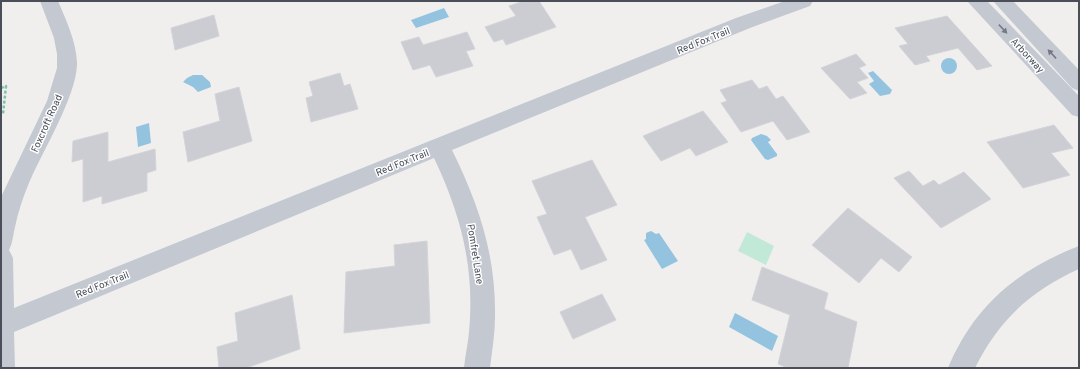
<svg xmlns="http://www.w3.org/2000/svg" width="1080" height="369" viewBox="0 0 1080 369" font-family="Overpass,sans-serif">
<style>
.green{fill:#c2e9d8}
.water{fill:#94c3e0}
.building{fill:#cccdd2;stroke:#d3d4d9}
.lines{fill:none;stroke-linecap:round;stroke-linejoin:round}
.path{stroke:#7ec2ad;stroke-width:2.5;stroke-dasharray:3 2;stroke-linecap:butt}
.minor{fill:#c3c8d1;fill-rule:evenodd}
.oneway{fill:#747983}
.labels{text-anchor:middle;stroke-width:3;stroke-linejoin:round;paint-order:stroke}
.street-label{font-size:10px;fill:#494e59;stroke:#fff}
</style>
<rect width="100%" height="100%" fill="#f0efee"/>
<path class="green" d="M747,232L774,246L766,265L738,251Z"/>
<g class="water">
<path d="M444,8L449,17L416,28L411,20Z"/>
<circle cx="949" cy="66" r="8"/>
<path d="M873,71L892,90L890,94L880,96L869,84L874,81L868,73Z"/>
<path d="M193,75H202L210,82L211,87L198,92L193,87L183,82L187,78Z"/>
<path d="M149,123L151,143L138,147L136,127Z"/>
<path d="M761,134L767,136L771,140L768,142L777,154V156L768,160L765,159L751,140L752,138Z"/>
<path d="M651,231L656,234L659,233L678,261L662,269L644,240L646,239V233Z"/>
<path d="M735,313L778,336L772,351L729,327Z"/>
</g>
<g class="building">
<path d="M524,1H539L556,27L506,45L503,39L494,42L485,27L516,16L509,6Z"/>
<path d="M214,15L219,36L175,50L171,28Z"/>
<path d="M947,16L992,66L977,70L958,48L926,56L930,61L915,65L899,46L908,44L895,28Z"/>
<path d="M467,32L475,49L466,51L473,66L436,77L430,65L413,70L401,42L419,37L423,45Z"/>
<path d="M856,54L866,65L859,68L868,78L857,82L867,93L850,99L821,68Z"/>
<path d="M340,73L344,86L350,84L358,109L311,122L306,98L313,96L309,82Z"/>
<path d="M752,80L759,89L767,86L776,99L783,96L810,132L787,140L773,121L741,132L721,103L727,101L720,90Z"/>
<path d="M239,87L252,141L188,162L183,132L220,121L215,94Z"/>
<path d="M703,111L728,142L696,156L690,148L661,161L643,136Z"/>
<path d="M1054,125L1073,148L1051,153L1070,175L1023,188L987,142Z"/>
<path d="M108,132V162L155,149L156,170L147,173V191L102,204V196L83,202V159L72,162L73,141Z"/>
<path d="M592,160L617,205L585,217L607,260L581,270L571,249L554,255L537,217L547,214L532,181Z"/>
<path d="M909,171L923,186L934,180L939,185L964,172L991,199L941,228L894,178Z"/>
<path d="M848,208L912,257L899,272L881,258L859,283L812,245Z"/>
<path d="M427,241L430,323L344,333L346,272L395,266L394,245Z"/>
<path d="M762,267L828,293L824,309L857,322L848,368H788L778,364L790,315L752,300Z"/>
<path d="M602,294L616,320L573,339L560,312Z"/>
<path d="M292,295L300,349L246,368H219L217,347L238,341L235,313Z"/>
</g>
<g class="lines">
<path class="path" d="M1,88L6,86L3,114L1,115"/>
<g class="minor">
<path d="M40,1H58C66,20 76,41 77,62C78,94 42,152 29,183C23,197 18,212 15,227C13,235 13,242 9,250L13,258L14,308L736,18L785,1H813L810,6L750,28L452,150C479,205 496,255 495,317C495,334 492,351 490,368H464C465,356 468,344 469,332C475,268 461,215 434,158L14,332L15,368H1V197L47,101L57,68V54L54,38Z"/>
<path d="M967,1H987L1079,96V117L1072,115Z"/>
<path d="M993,1H1013L1079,70V91L1072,88Z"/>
<path d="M1079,246V269C1030,291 999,320 975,368H948C974,306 1017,270 1079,246Z"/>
</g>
</g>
<defs><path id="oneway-solid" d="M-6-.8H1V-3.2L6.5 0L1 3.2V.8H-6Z"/></defs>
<g class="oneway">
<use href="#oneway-solid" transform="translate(1003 29) rotate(47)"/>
<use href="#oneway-solid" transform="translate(1052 54) rotate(-133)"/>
</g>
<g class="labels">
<g class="street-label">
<text transform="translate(703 40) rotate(-22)" y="4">Red Fox Trail</text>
<text transform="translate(1028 55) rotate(47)" y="4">Arborway</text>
<text transform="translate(46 123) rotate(-66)" y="4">Foxcroft Road</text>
<text transform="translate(402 162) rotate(-22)" y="4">Red Fox Trail</text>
<text transform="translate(476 254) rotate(81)" y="4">Pomfret Lane</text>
<text transform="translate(102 284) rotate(-22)" y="4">Red Fox Trail</text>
</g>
</g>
<rect width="1080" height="369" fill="none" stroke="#494e59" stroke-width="4"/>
</svg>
